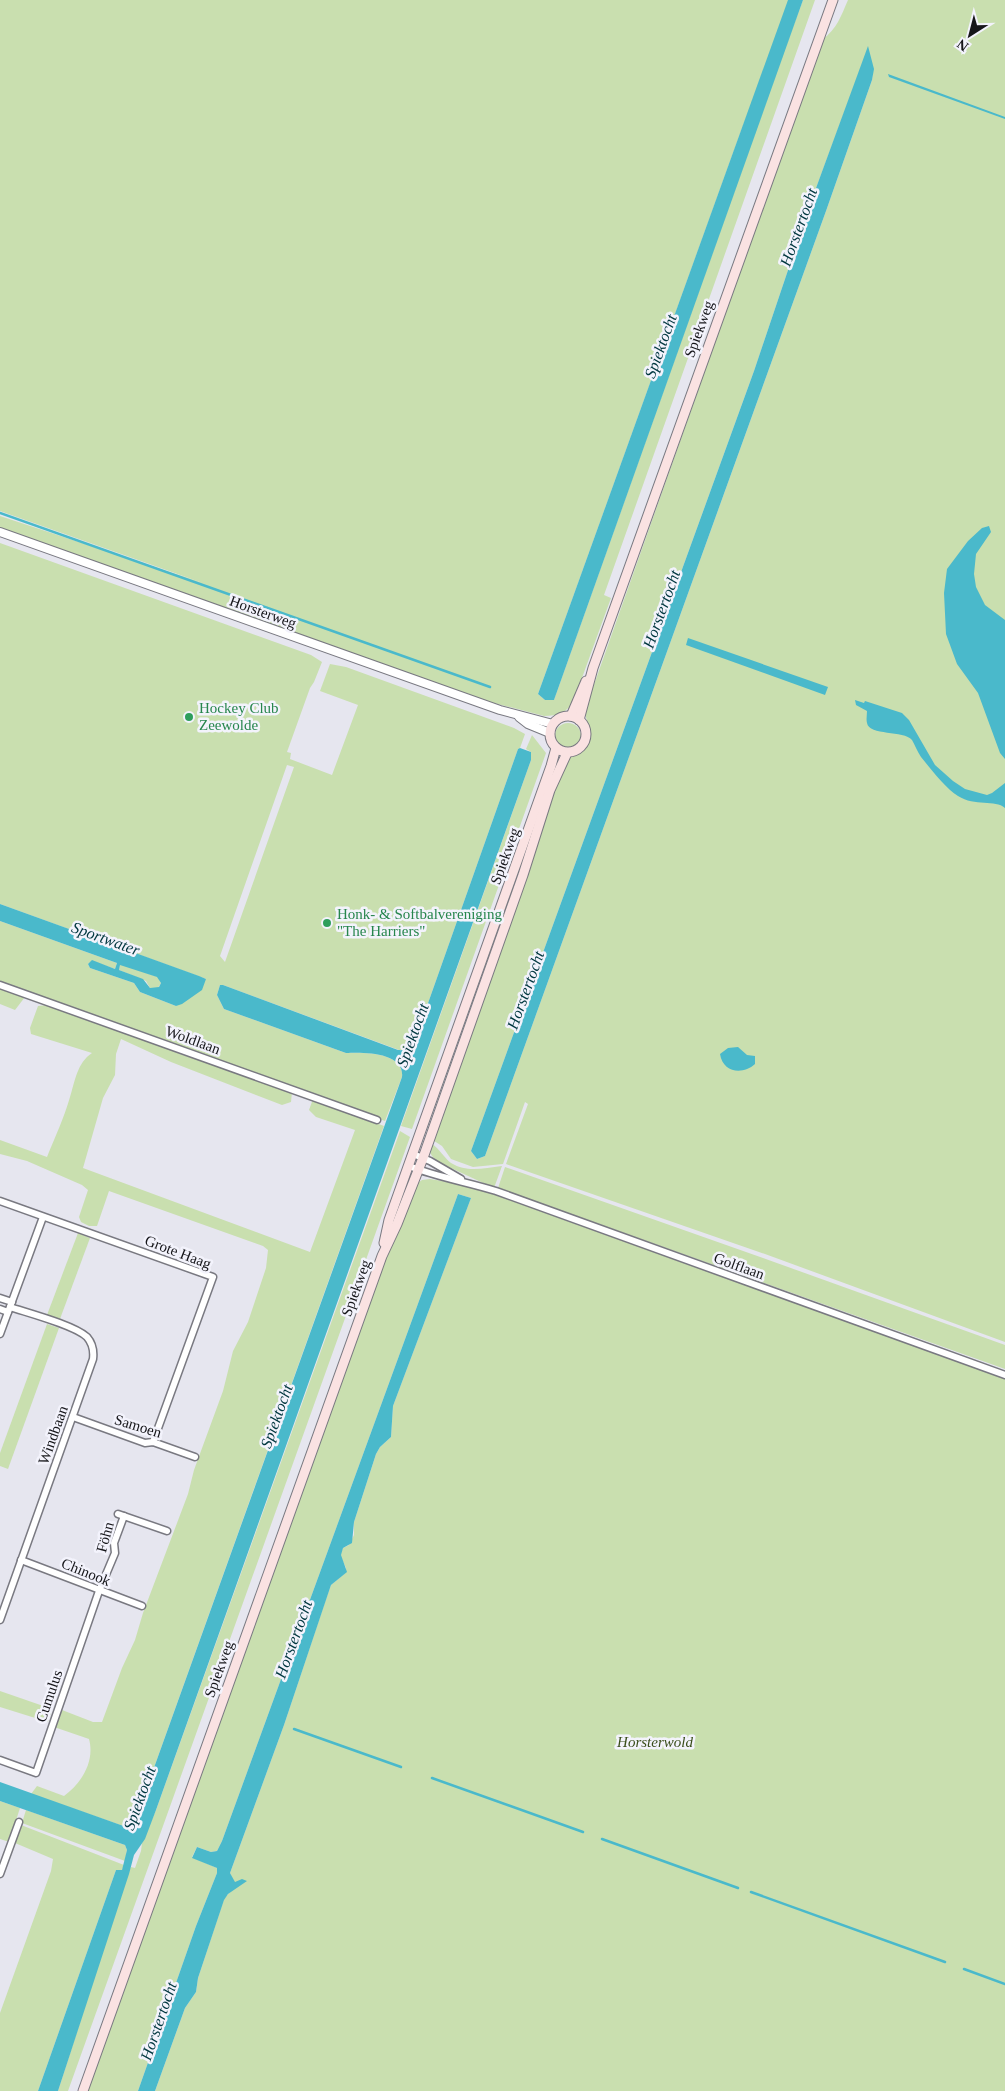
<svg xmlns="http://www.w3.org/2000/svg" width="1005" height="2091" viewBox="0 0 1005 2091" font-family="'Times New Roman',serif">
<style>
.green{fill:#c9dfaf;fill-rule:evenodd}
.water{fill:#4ab9cb;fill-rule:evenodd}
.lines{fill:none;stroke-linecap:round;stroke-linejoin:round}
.stream{stroke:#4ab9cb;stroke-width:2.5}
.minor-casing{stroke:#797981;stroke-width:9}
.tertiary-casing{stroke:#797981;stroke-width:10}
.secondary-casing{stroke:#797981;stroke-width:11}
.minor{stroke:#fff;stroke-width:6}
.tertiary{stroke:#fff;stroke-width:8}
.secondary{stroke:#fae2e2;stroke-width:9}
.leisure-dot{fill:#2e9e5b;stroke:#f3f3fc;stroke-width:2}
.labels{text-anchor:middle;stroke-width:5;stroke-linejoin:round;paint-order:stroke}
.street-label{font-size:15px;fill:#151519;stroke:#f3f3fc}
.leisure-label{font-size:15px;fill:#27864d;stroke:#f3f3fc;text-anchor:start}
.park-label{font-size:15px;font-style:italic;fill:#394d1a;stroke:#f3f3fc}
.water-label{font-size:16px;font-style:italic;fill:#01373f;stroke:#f3f3fc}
</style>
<rect width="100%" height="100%" fill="#e6e6ef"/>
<g class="green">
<path d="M0,0H792L741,131L538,694L545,700H554L785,48L803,0H815L604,595L611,598L574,700C567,713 558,716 544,716L475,698L0,528V516L200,582L0,511Z"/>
<path d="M848,0H1005V1342L765,1254L506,1164L528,1104L525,1102L503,1164L473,1167L451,1159L442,1146L431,1139C467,1035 501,931 539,828C545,812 558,769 569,758C576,752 585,753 589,743C593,731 585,721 585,710L822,40C837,29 841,16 848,0ZM861,67L873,71L872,80L826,211L485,1156L477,1159L471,1151L754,371L812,199Z"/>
<path d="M0,543L311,655L322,662L314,682L310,688L287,752L291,753L290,759L332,775L358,705L320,691L330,664L346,667L514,728L525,734L520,748L518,749L415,1040C410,1047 407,1051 399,1050L223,985H220L217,995L224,1009L346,1053C363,1052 405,1052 402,1077L385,1121L0,983V921L117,963L115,969L92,961L88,964L90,968L134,983L140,992L176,1006L206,979L0,904ZM287,765L294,767L225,962L220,956Z"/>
<circle cx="568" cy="736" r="13"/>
<path d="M532,735L546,753L412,1129L401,1126L531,760V752L526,749Z"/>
<path d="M120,964L158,977L161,983L158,988H150L146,981L119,970Z"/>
<path d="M0,988L25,997L15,1010L0,1004Z"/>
<path d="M47,1005L148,1040L180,1054L292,1092L291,1102L282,1105L171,1062L121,1039L116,1054L115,1075L103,1098L83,1168L310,1252L355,1130L316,1117L309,1110L313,1099L384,1126L132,1829L31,1794L37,1786L64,1796C82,1783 95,1761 89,1739L54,1727L58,1714L62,1710L93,1722H102L122,1668L135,1640L143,1613L188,1494L194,1470L223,1391L233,1351L248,1322L266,1268L268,1250L263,1246L109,1191L97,1226H89L81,1222L79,1217L88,1190L82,1185L27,1161L0,1154V1140L47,1157C55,1137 64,1118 70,1097C75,1081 77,1063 92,1053L31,1034L30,1028L38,1006Z"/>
<path d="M400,1131L410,1137L68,2091H58L128,1872L131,1867L135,1868L141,1851L142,1843L156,1810Z"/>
<path d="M431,1143C440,1149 444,1158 451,1163C468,1173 483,1168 502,1166L494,1188L438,1162C431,1156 428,1152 431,1143Z"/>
<path d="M505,1167L763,1258L1005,1345V1369L498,1188Z"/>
<path d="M430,1179L460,1184L490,1193L1005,1379V2091H155L185,2008L196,1992L198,1978L224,1899C235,1885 237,1890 230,1873L284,1725L325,1602L331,1585L344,1574L346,1568L340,1555L343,1548L349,1545L354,1535V1522L376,1454L380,1447L391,1437L393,1406L471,1198L458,1194L222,1841L217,1851L211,1852L197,1847L192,1857L217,1868V1873L196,1926L138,2091H87L388,1250L416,1184L422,1180Z"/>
<path d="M78,1233L90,1238L60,1319L47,1315Z"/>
<path d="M47,1324L59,1328L8,1469L0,1466V1453Z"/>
<path d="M0,1691L52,1709L48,1722L0,1707Z"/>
<path d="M0,1801L20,1808L9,1842L0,1839Z"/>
<path d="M26,1810L125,1845L127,1850L125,1861L22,1823Z"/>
<path d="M21,1825L124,1865L122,1870H116L38,2091H0V2013L51,1871L53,1859L15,1843Z"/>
</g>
<g class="water">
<path d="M788,0H803L554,700H545L538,694Z"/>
<path d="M868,46L874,69L872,80L826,211L485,1156L477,1159L471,1151L754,371L812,199Z"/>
<path d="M888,74L1005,117V119L889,77Z"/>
<path d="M989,526L991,532L976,554L974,574L976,587L985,605L1005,620V759L1000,753L978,693L957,664L946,634L944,593L947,569L968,541L982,528Z"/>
<path d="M688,638L828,687L825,695L686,645Z"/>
<path d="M855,700L864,703L865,701L902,713L909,720L935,765L953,781L965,789L987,795L992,793L1005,783V808C995,799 975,807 958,796C946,789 930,768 921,757C917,751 915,745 912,740C904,730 869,736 867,723C866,719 867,715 867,711L856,705Z"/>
<path d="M520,748L531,752V760L156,1810L145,1839L134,1855L129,1874L58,2091H38L116,1870H122L127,1850L125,1845L0,1801V1782L132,1829L402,1077C405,1052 363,1052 346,1053L224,1009L217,995L220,985H223L398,1050C407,1051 410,1047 415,1040L518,749Z"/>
<path d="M0,904L199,976L206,979L202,990L182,1004L176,1006L140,992L134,983L90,968L88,964L92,960L115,969L117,963L0,921ZM120,965L157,977L161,983L159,987L150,988L143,979L119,970Z"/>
<path d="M738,1047L747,1055L755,1056V1064C743,1075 723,1073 720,1054L728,1048Z"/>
<path d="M458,1194L471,1198L393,1406L391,1437L380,1447L376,1454L354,1522L352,1543L343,1548L341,1555L347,1572L331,1585L284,1725L230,1873L235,1882L242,1879L247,1881L228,1894L224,1900L198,1978L196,1992L185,2008L155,2091H138L196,1926L217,1873V1868L192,1858L197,1847L211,1852L217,1851L222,1841Z"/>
</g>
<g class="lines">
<g class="stream">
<path d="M0,513L490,687"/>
<path d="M294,1729L401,1767"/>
<path d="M432,1778L583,1832"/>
<path d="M602,1839L738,1888"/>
<path d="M751,1892L945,1962"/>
<path d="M964,1969L1005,1984"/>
</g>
<g class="minor-casing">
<g id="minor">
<path d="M0,985L377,1120"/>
<path d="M413,1154L430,1161L461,1179"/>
<path d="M409,1166C437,1177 467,1182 496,1191L1005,1375"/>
<path d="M0,1201L213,1277L153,1442"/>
<path d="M0,1298L12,1302"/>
<path d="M0,1309L8,1312"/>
<path d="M0,1334L43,1217"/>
<path d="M73,1417L145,1443L153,1442L195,1457"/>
<path d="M118,1514L167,1531"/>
<path d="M21,1560L142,1606"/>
<path d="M0,1620L93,1359C94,1351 93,1344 87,1337C74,1325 28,1313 10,1307"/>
<path d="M0,1760L36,1773L99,1591L115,1553L114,1543L124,1516"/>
<path d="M0,1874L19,1822"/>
</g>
</g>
<g class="tertiary-casing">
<g id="tertiary">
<path d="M0,532L500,710L553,724"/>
<path d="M519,717L528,724L550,733"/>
</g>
</g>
<g class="secondary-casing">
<g id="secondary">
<circle cx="568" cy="734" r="18"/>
<path d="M571,716L586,681"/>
<path d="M579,720L593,668L833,0"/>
<path d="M384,1243L389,1220L551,766L556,748"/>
<path d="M83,2091L382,1256L397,1224L423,1158L523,875L550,790L567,753"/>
</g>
</g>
<use href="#minor" class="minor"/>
<use href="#tertiary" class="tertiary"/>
<use href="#secondary" class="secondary"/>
</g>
<g class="leisure-dot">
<circle cx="189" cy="717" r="5"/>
<circle cx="327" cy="923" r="5"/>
</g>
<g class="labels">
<g class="street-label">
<text transform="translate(699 329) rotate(-70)" y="5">Spiekweg</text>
<text transform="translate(263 612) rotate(20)" y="5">Horsterweg</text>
<text transform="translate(505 856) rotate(-70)" y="5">Spiekweg</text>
<text transform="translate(193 1040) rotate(20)" y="5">Woldlaan</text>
<text transform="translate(178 1252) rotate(21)" y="5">Grote Haag</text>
<text transform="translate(739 1266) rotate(20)" y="5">Golflaan</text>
<text transform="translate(356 1288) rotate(-70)" y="5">Spiekweg</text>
<text transform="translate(138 1426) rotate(17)" y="5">Samoen</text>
<text transform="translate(53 1435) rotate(-70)" y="5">Windbaan</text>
<text transform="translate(105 1537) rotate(-75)" y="5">Föhn</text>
<text transform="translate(86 1572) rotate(22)" y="5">Chinook</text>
<text transform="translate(219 1669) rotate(-70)" y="5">Spiekweg</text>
<text transform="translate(49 1696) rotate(-71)" y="5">Cumulus</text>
</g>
<g class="leisure-label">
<text x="199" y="713">Hockey Club<tspan x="199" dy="17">Zeewolde</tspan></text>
<text x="337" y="919">Honk- &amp; Softbalvereniging<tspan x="337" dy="17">"The Harriers"</tspan></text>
</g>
<g class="park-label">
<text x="655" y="1747">Horsterwold</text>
</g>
<g class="water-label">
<text transform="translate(798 227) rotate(-70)" y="6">Horstertocht</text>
<text transform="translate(660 346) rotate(-70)" y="6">Spiektocht</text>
<text transform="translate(661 609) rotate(-70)" y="6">Horstertocht</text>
<text transform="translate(106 938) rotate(20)" y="6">Sportwater</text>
<text transform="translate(525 990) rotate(-70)" y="6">Horstertocht</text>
<text transform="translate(412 1035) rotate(-70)" y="6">Spiektocht</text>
<text transform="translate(276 1416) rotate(-70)" y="6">Spiektocht</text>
<text transform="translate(293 1639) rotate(-70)" y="6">Horstertocht</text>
<text transform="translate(139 1798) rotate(-70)" y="6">Spiektocht</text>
<text transform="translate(158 2021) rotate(-71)" y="6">Horstertocht</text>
</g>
</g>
<g transform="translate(970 35) rotate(216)" stroke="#f3f3fc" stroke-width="4" paint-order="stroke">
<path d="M0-4L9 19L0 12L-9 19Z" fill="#151519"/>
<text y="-8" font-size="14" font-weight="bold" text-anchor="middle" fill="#151519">N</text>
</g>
</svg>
